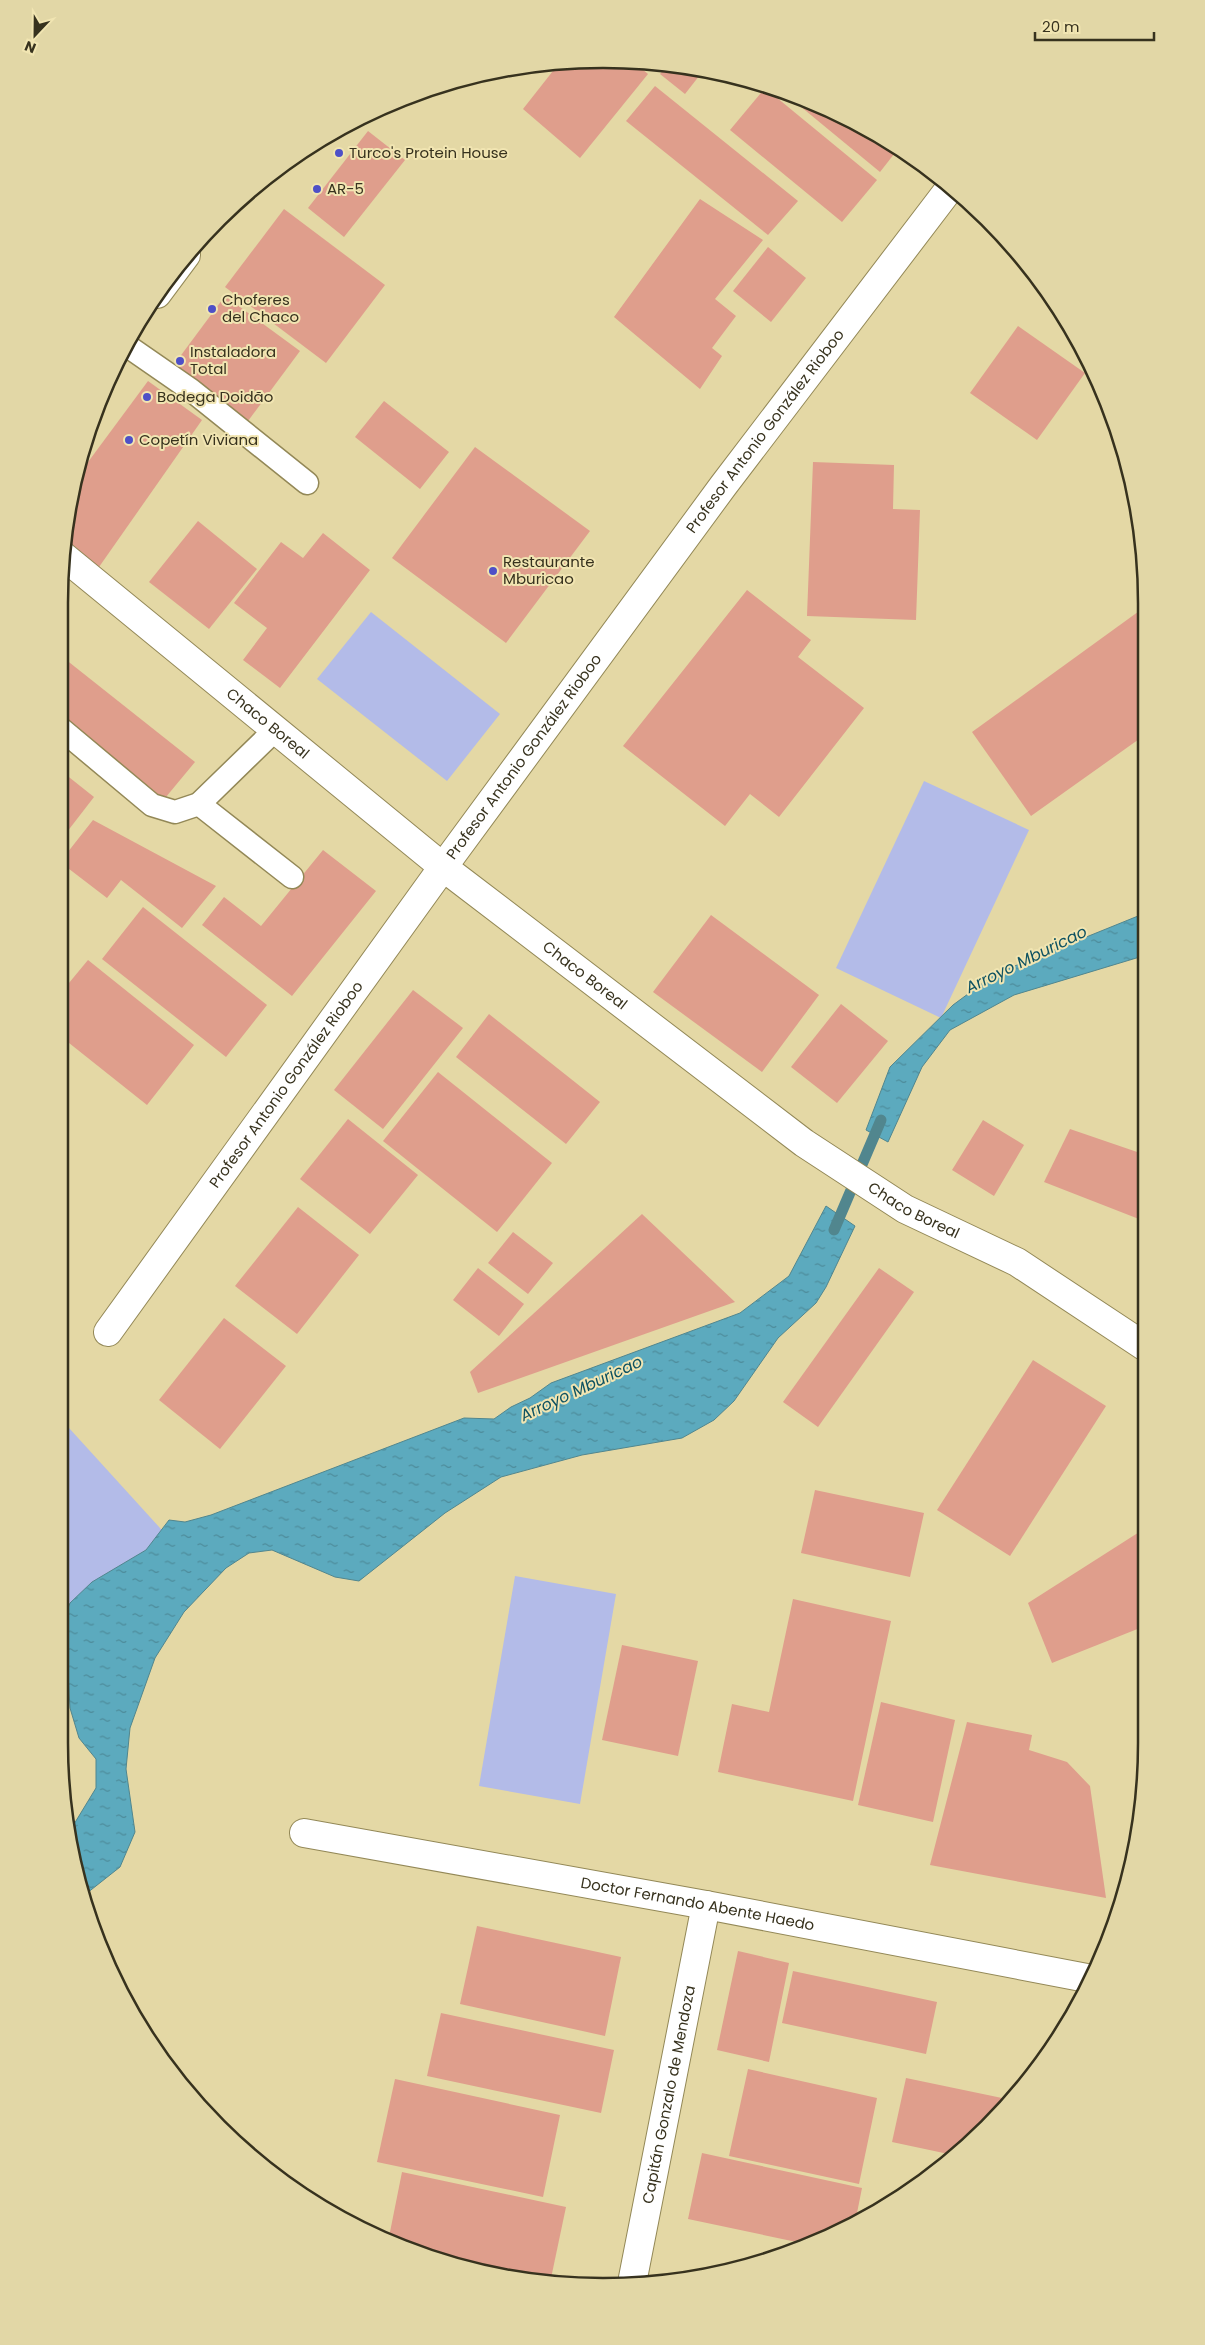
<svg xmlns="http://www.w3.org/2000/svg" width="1205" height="2345" viewBox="0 0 1205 2345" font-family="Poppins,sans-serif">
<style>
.garden{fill:#b3bbe8}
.water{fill:url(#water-ripples);stroke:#51868e}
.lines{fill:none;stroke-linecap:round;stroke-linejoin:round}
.stream{stroke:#51868e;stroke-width:11}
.building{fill:#df9e8c}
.lane-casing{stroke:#938857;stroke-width:25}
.street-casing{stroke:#938857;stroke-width:30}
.secondary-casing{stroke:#938857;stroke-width:30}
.primary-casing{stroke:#938857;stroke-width:30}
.lane{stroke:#fff;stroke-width:22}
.street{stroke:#fff;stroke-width:28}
.secondary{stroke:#fff;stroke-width:28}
.primary{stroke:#fff;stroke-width:28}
.poi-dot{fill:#4e50c7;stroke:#f1e5b2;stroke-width:2}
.labels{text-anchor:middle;stroke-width:4;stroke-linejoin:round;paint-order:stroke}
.poi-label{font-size:15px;fill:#37321e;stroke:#f1e5b2;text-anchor:start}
.street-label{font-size:15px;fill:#37321e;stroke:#f1e5b2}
.water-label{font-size:16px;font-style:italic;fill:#0e5261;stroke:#f1e5b2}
.rim{fill:none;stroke:#37321e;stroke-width:2.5}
</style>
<defs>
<pattern id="water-ripples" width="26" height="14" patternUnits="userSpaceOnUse" patternTransform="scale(1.25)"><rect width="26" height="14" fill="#5caabe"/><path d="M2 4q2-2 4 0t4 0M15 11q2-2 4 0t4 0" fill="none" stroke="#4d8b9a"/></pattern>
</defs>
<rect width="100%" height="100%" fill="#e4d8a5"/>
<g class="garden">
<path d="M371,612L500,714L447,781L317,679Z"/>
<path d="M924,781L1029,830L941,1018L836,968Z"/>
<path d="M59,1417L170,1539L59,1639Z"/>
<path d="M515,1576L616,1594L580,1804L479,1786Z"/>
</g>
<g class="water">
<path d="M1143,914V956L1014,995L950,1030L922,1067L888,1142L866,1130L890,1067L953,1005L995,974Z"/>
<path d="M826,1206L855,1226L826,1287L816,1303L778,1338L734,1401L714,1420L682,1438L582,1455L501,1477L445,1513L359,1581L335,1577L272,1550L249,1553L226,1568L184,1612L155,1658L130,1728L126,1769L135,1832L120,1867L82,1897L69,1848L68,1834L96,1788V1759L79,1738L70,1708L67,1656L62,1624L70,1603L92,1582L146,1550L169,1520L185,1522L211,1515L464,1418L494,1419L511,1407L530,1398L551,1383L740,1313L789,1276Z"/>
</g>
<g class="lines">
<path class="stream" d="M834,1230L881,1120"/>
</g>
<g class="building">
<path d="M631,60L648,74L580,158L523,109L560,62Z"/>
<path d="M637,60H638L652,62L648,68Z"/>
<path d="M667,65L698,70L703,71L685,94L660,74Z"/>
<path d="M655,86L798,201L768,235L626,121Z"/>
<path d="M765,88L877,180L842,222L730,130Z"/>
<path d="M783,92L843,115L898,149L880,172Z"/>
<path d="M368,131L405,160L344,237L308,208Z"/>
<path d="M700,199L763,240L715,299L736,316L712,348L722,356L700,389L614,317Z"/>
<path d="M284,209L385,285L326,363L225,287Z"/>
<path d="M768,247L806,278L771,322L733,291Z"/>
<path d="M225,296L300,351L248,421L173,366Z"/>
<path d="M1018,326L1085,373L1037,440L970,393Z"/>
<path d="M148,381L202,420L99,567L64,543L74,481Z"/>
<path d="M384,401L449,452L420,489L355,437Z"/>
<path d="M475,447L590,531L506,643L392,558Z"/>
<path d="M813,462L894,465L893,509L920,510L916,620L807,616Z"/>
<path d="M198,521L257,569L209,629L149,582Z"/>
<path d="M323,533L370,570L280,688L243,660L267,628L234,603L281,542L303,558Z"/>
<path d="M747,590L811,640L798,657L864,708L779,817L750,794L725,826L623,746Z"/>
<path d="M1142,609V737L1031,816L972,732Z"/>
<path d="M60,655L195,762L156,809L60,732Z"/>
<path d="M60,770L94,797L60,841Z"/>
<path d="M93,820L216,886L182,928L121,880L107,898L60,862Z"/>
<path d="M323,850L376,891L292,996L202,925L224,897L261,926Z"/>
<path d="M143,907L267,1005L226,1057L102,959Z"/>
<path d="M711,915L819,995L762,1072L653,992Z"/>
<path d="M88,960L194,1045L147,1105L59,1035V995Z"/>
<path d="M413,990L463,1028L383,1129L334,1090Z"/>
<path d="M841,1004L888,1041L837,1103L791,1067Z"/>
<path d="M489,1014L600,1102L566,1144L456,1057Z"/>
<path d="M438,1072L552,1163L497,1232L383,1141Z"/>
<path d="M348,1119L418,1175L370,1234L300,1179Z"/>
<path d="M983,1120L1024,1145L994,1196L952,1170Z"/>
<path d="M1070,1129L1143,1154L1144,1221L1044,1182Z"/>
<path d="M298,1207L359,1255L297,1334L235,1286Z"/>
<path d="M642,1214L735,1302L478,1393L470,1372Z"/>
<path d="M513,1232L553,1263L528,1294L488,1263Z"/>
<path d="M478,1268L524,1304L499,1336L453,1300Z"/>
<path d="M879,1268L914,1292L818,1427L783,1402Z"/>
<path d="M224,1318L286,1366L220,1449L159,1400Z"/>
<path d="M1033,1360L1106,1406L1010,1556L937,1510Z"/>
<path d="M815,1490L924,1513L910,1577L801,1553Z"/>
<path d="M1144,1529L1145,1626L1052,1663L1028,1603Z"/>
<path d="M793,1599L891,1621L853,1801L718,1772L732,1704L769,1712Z"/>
<path d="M622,1645L698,1661L678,1756L602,1740Z"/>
<path d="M881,1702L955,1720L933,1822L858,1805Z"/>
<path d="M967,1722L1032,1735L1029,1750L1067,1762L1090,1786L1106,1898L930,1865Z"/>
<path d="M477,1926L621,1957L605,2036L460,2004Z"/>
<path d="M738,1951L789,1963L769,2062L717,2050Z"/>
<path d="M793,1971L937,2002L926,2054L782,2023Z"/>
<path d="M441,2013L614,2050L601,2113L427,2076Z"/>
<path d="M1040,2051L1047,2053L1036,2069Z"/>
<path d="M748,2069L877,2098L859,2184L729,2156Z"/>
<path d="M906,2078L1002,2098L998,2114L987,2127L953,2155L892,2142Z"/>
<path d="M395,2079L560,2115L543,2197L377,2162Z"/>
<path d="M702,2153L862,2188L855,2223L806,2244L688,2219Z"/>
<path d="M402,2172L566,2207L550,2283L496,2276L388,2242Z"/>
</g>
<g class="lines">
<g class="lane-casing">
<g id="lane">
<path d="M126,345L191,390L307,483"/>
<path d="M60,728L152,805L175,812L199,804L275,730"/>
<path d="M199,804L292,877"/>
</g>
</g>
<g class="street-casing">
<g id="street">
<path id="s1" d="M108,1332L443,867L723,486L950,188"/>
<path id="s2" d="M304,1833L706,1905L1092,1979"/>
<path id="s3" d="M632,2283L706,1905"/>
</g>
</g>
<g class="secondary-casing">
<g id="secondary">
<path id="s4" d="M62,555L443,867L804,1143L905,1209L1017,1262L1144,1346"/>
</g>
</g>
<g class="primary-casing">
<path id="primary" d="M157,294L186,255"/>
</g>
<use href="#lane" class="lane"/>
<use href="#street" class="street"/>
<use href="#secondary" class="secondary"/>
<use href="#primary" class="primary"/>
</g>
<g class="poi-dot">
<circle cx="339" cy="153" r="5"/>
<circle cx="317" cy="189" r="5"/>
<circle cx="212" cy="309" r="5"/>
<circle cx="180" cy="361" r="5"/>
<circle cx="147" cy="397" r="5"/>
<circle cx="129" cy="440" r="5"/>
<circle cx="493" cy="571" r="5"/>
</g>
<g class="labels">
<g class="poi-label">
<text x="349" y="158">Turco's Protein House</text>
<text x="327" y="194">AR-5</text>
<text x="222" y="305">Choferes<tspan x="222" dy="17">del Chaco</tspan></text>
<text x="190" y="357">Instaladora<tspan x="190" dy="17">Total</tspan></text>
<text x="157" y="402">Bodega Doidão</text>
<text x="139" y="445">Copetín Viviana</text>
<text x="503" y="567">Restaurante<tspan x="503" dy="17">Mburicao</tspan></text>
</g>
<g class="street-label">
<text dy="5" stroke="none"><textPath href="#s1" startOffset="1115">Profesor Antonio González Rioboo</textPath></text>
<text dy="5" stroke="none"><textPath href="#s4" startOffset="266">Chaco Boreal</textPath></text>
<text dy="5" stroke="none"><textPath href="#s1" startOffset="710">Profesor Antonio González Rioboo</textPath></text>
<text dy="5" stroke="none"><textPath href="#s4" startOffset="671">Chaco Boreal</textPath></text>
<text dy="5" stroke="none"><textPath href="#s1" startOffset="305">Profesor Antonio González Rioboo</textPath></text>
<text dy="5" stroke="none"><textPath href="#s4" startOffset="1076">Chaco Boreal</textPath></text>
<text dy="5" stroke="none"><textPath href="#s2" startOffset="400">Doctor Fernando Abente Haedo</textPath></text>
<text dy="5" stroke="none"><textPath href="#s3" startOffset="192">Capitán Gonzalo de Mendoza</textPath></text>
</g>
<g class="water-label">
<text transform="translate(1026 959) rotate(-26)" y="6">Arroyo Mburicao</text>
<text transform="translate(581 1388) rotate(-25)" y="6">Arroyo Mburicao</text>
</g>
</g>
<path d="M0 0H1205V2345H0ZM603 68H603A535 535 0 0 1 1138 603V1743A535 535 0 0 1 603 2278H603A535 535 0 0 1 68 1743V603A535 535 0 0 1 603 68Z" fill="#e2d7a6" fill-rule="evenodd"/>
<path class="rim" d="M603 68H603A535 535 0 0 1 1138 603V1743A535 535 0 0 1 603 2278H603A535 535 0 0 1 68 1743V603A535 535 0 0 1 603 68Z"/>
<g transform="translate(35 35) rotate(202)" stroke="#f1e5b2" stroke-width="4" paint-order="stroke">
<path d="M0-4L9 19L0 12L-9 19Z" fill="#37321e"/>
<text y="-8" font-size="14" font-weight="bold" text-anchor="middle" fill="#37321e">N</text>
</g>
<path d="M1035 32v8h119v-8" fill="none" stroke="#37321e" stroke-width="2.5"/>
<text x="1042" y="32" font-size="15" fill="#37321e" stroke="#f1e5b2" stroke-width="4" paint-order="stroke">20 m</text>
</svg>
